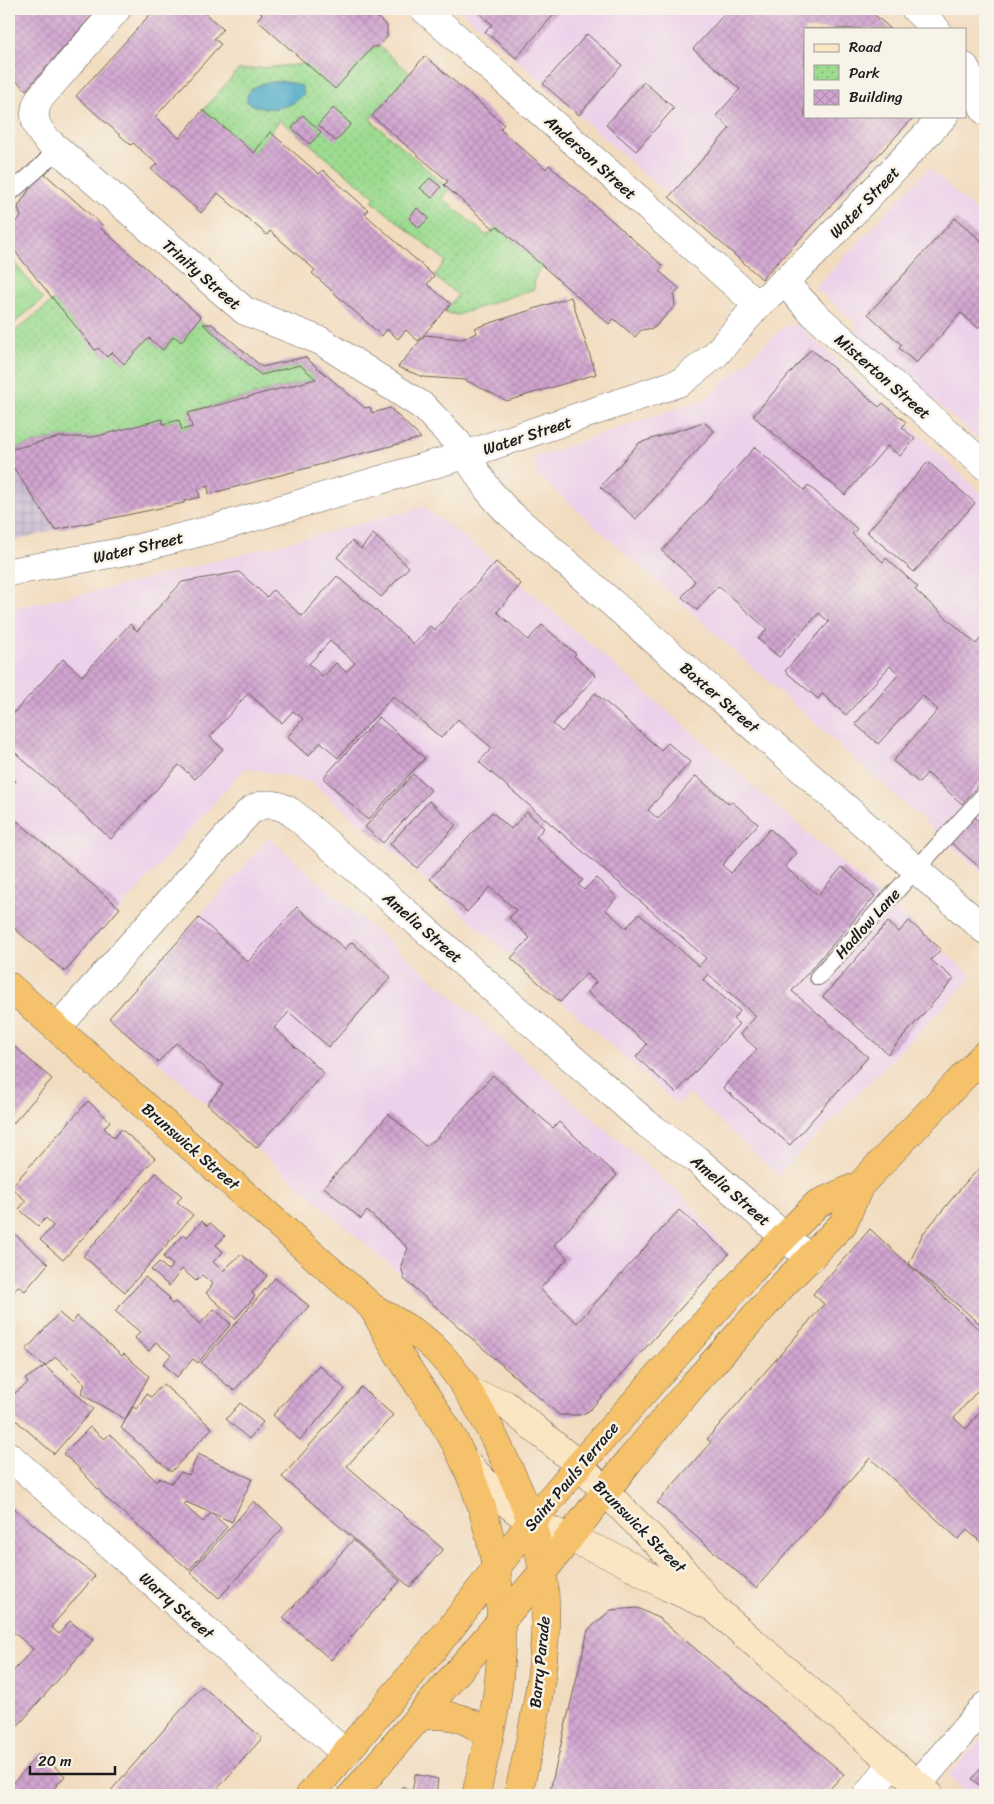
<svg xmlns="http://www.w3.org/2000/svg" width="994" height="1804" viewBox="0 0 994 1804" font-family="Sriracha,sans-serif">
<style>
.built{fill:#ecd1ea}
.industrial{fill:url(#industrial-grid)}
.grass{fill:url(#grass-tufts);stroke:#5c7c56}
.park{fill:url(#park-dots);stroke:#5c7c56}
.water{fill:#47a8c7;stroke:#326272}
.building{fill:url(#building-cross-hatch);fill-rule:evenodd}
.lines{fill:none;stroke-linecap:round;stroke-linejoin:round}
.lane-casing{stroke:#675f55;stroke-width:18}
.street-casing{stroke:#675f55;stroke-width:29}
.secondary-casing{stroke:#675f55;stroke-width:29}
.highway-casing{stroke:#675f55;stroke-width:29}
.lane{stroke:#fff;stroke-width:16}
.street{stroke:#fff;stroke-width:28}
.secondary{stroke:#fbe6c4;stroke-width:28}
.highway{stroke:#f5c16b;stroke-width:28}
.labels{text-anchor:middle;stroke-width:5;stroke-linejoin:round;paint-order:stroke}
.street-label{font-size:16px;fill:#1c1c1c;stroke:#f7f3e8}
</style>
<defs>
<pattern id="industrial-grid" width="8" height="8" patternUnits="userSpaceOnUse" patternTransform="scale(1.25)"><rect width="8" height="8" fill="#cbbfd5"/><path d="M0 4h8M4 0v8" fill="none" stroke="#aea4b6"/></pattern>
<pattern id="grass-tufts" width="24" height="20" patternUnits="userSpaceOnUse" patternTransform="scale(1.25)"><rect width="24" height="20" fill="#9cdb90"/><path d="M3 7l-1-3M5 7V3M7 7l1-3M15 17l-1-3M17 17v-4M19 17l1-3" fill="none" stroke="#86bb7c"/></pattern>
<pattern id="park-dots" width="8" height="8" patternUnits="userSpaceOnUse" patternTransform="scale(1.25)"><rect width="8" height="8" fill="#9cdb90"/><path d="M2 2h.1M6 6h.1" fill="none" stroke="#86bb7c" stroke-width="1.8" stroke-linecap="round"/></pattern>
<pattern id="building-cross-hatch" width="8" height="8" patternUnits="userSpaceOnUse" patternTransform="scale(1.25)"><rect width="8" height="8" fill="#d1a5d0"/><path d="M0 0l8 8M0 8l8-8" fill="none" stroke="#b38db2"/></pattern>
</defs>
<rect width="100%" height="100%" fill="#f7f3e8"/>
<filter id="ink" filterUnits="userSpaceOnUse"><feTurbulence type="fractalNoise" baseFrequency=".02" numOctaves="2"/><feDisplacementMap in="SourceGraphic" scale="10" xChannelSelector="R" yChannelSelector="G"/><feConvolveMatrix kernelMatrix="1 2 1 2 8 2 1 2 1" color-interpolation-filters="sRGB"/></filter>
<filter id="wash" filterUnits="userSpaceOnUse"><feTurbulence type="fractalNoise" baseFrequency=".0096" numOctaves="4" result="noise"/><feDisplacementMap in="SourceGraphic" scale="20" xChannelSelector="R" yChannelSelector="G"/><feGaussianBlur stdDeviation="1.12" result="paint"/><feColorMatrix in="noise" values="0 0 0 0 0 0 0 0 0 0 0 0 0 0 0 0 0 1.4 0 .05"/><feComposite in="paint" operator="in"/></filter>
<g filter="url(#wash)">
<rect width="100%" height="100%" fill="#f2dcbf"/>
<g class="built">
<path d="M460,9H868L891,29H805V116H915L762,279Z"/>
<path d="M929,168L985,219V445L856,333L857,324L815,288Z"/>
<path d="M798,325L906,422L985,497V876L537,474L533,458L686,405L705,400L785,326Z"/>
<path d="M424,507L496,562L973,977L778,1175L689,1093L678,1105L365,827L310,781L245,768L65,972L9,924V609L115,587Z"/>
<path d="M269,838L687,1200L729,1254L589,1411L570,1417L559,1415L109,1018Z"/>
<path d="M985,1735V1795H971L948,1776Z"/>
</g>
<path class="industrial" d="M9,461L55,530L9,542Z"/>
<path class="grass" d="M9,256L43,299L9,327Z"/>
<g class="park">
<path d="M379,46L410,73L370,119L449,189L442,198L487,236L497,226L543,266L535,277L534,289L457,315L444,312L458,295L434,276L446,261L372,201L375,197L280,120L254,153L203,110L238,70L296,65Z"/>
<path d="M54,300L106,357L112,352L124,364L149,338L163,350L174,336L198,320L261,375L300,365L316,379L188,412L192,427L182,430L179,420L94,437H58L9,450V336Z"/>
</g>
<path class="water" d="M283,81L302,86L304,94C291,110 264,113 247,102C244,84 270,82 283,81Z"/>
<g id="blocks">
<g class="building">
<path d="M9,9H98L26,90L9,74Z"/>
<path d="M155,9H200L223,29L214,39L221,44L155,117L179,138L203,110L254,153L270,132L319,174L323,170L368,210L365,214L434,276L427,284L451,304L418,341L406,330L398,339L387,329L382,336L312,273L315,270L270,231L267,235L218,193L201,213L151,169L157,164L133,143L131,145L76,96Z"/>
<path d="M255,9H368L387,26V37L379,46L373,47L335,89L257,20L262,14Z"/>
<path d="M474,9H559L516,58L485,32L492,24Z"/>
<path d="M729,9H823L829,14L834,9H868L891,29H805V116H915L762,279L669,197L730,128L716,116L740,89L693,49Z"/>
<path d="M587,34L622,65L579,115L543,84Z"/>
<path d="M425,56L504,124L500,129L546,169L549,165L663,266L659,271L680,289L674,295L675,306L654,328L641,330L635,337L614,319L609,324L497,226L494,229L444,185L448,181L372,116Z"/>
<path d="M644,82L674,108L636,151L606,125Z"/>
<path d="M333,108L351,124L336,141L318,125Z"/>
<path d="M303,115L321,132L310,144L292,128Z"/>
<path d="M44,173L103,226L101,228L201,317L181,342L174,336L163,350L149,338L124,364L112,352L107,357L98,348L95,350L54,300L9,244V227L21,217L18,207L39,174Z"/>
<path d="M430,178L441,187L432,198L420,188Z"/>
<path d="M417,208L429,218L419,228L409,218Z"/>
<path d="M955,218L985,244V319L978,328L961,313L916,363L899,348L902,345L868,314Z"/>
<path d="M571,297L596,374L507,401L465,380L423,377L398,367L425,335L462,339L477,333L475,328Z"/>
<path d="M203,324H212L262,367L305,357L365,408L370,407L372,413L390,408L421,438L209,494L208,486L198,489L200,497L184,501V503L55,530L9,461V450L59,437H94L162,419L163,424L179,420L182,430L192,427L188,413L316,379L300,365L261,375Z"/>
<path d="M811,349L879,407L883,403L906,422L902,427L915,439L900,456L887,446L845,495L753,416Z"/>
<path d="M704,422L714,431L636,519L600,487L639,443Z"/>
<path d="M755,447L804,490L808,485L857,529L852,534L883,562L886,558L918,587L915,590L976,644L980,639L985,644V777L962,804L927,773L919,783L893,761L938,710L922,695L878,744L855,724L899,674L890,666L846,715L822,694L818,699L785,671L829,622L819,613L779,657L758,639L767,629L718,586L697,610L682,597L695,581L662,551Z"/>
<path d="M928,462L975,503L914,572L867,532Z"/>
<path d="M373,534L409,567L381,597L337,557L352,541L361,549Z"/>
<path d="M496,562L521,584L497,612L528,640L542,625L576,654L574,656L596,676L553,724L562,732L595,693L661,750L668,743L690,762L648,810L658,819L696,776L729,804L731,801L758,824L722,865L731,873L770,829L797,853L785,867L818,895L842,867L875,896L792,991L868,1057L790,1145L723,1088L757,1049L740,1034L756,1016L708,974L703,980L740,1011L733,1019L739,1024L676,1093L636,1057L647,1044L587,992L596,982L586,974L560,1002L511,958L530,938L509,918L516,910L490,887L467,912L430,879L492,812L511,829L527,812L544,828L536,837L583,880L578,885L584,890L596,878L617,897L606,910L626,928L639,914L699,966L706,958L479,762L492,748L458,719L441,738L393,696L338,758L321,742L308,756L287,737L303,719L293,711L282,723L248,693L210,737L223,749L195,779L179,765L111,839L9,747V718L63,659L82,676L130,624L137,631L182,582L239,572L267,597L273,590L302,616L337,576L414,644L430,626L435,630ZM330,641L355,663L346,672L336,663L323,677L309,664Z"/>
<path d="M379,717L425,758L368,820L323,778Z"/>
<path d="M9,774L16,781L9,790Z"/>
<path d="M413,774L431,790L383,843L365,827Z"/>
<path d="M429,801L456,825L417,868L390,844Z"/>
<path d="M970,813L985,826V872L947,839Z"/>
<path d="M16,820L120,908L65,972L9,924V828Z"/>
<path d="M297,907L345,949L352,942L391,977L329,1047L289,1012L274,1028L324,1073L256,1148L207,1104L223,1085L176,1043L158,1062L109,1018L199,918L248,962Z"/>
<path d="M909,921L941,949L931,960L954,979L888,1054L823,997L888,922L899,932Z"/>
<path d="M9,1042L52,1079L9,1128Z"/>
<path d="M493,1075L553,1128L559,1122L617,1175L554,1245L568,1258L540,1289L577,1323L679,1210L729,1254L598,1401L589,1411L580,1415H559L404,1279L401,1265L408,1248L367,1211L361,1219L324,1187L389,1114L425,1146L435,1140Z"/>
<path d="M88,1101L110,1121L104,1128L114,1138L121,1129L155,1158L63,1260L40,1240L53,1226L46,1218L38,1226L19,1209L26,1201L11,1187Z"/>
<path d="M985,1163V1328L909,1264L922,1235L966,1182Z"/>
<path d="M156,1173L182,1196L177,1202L193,1215L125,1292L83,1256Z"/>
<path d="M202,1221L207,1226L210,1223L225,1236L216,1245L223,1252L213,1262L223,1271L241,1254L267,1276L252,1293L255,1296L235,1319L206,1293L213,1284L202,1275L196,1281L182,1269L169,1286L151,1270L159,1262L168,1270L173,1265L163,1257L184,1234L187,1237Z"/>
<path d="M9,1229L48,1264L25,1291L18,1286L9,1297Z"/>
<path d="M870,1229L985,1335V1382L954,1418L966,1429L985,1405V1546L967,1530L958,1539L870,1458L756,1588L657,1503L711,1442L707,1439L824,1304L813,1294Z"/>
<path d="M145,1277L170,1298L168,1300L172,1304L175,1302L200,1324L214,1309L231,1324L198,1363L193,1359L177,1377L163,1364L171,1355L156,1342L149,1351L135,1338L140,1332L115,1311Z"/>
<path d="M275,1278L309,1306L234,1391L201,1363Z"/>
<path d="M59,1313L72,1324L77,1316L122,1356L124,1354L149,1376L125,1419L81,1394L85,1384L56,1357L45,1366L93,1409L54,1454L9,1414V1388L15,1393L28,1383L25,1379L45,1366L26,1350Z"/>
<path d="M319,1365L345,1389L300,1440L273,1415Z"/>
<path d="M163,1384L212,1428L171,1472L121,1428L133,1407L137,1409L146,1394L151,1397Z"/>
<path d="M361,1387L393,1415L347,1466L443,1549L410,1587L282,1477Z"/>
<path d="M240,1403L263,1422L249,1439L226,1419Z"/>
<path d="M90,1427L104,1439L110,1434L156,1481L159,1478L171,1483L181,1472L189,1475L198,1454L252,1479L232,1522L186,1502L184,1505L203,1522L211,1513L227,1527L189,1570L106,1498L77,1466L63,1454Z"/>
<path d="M254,1501L283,1528L219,1598L190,1572Z"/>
<path d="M9,1504L95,1576L51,1627L59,1634L70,1621L93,1640L15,1729L9,1723V1676L33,1649L9,1628Z"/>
<path d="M353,1540L400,1581L331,1660L283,1618Z"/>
<path d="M638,1608L660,1619L844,1774L824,1795H549L588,1630L611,1610Z"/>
<path d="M202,1686L262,1738L212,1795H107Z"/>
<path d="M39,1753L65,1776L48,1795H9V1788Z"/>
<path d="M985,1763V1790L972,1779Z"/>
<path d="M415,1774L438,1779L436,1795H394L403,1786L412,1793Z"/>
</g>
</g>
</g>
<g filter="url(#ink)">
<use href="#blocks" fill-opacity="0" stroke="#675f55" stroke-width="1"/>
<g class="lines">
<g class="lane-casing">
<g id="lane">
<path d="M9,194L40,167L58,148"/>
<path d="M818,977L982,797"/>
</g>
</g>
<g class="street-casing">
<g id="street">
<path d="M117,9L39,99C31,115 35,127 47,140L245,311L321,341L424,407L457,442L489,491L506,510L985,930"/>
<path d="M424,9L758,305"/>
<path d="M915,9L936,29"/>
<path d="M965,67L985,111"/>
<path d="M784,282L814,314L985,466"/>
<path d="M9,572L127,551L217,528L465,455L681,382L715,355L758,305L813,255L944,116"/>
<path d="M57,1028L248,813C264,799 282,804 296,816L647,1124L696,1159L810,1259"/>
<path d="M9,1456L346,1754"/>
<path d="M918,1784L985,1706"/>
<path d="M867,1795L892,1764"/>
</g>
</g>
<g class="secondary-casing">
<g id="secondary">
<path d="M469,1393L505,1404L579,1465L681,1568L714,1608L930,1795"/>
<path d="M464,1460L499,1497L531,1522L619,1559L668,1587L710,1606"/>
</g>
</g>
<g class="highway-casing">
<g id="highway">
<path d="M9,986L372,1307C391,1319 416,1331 432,1346C462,1375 483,1413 500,1450C513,1477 527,1505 535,1534C559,1619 537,1712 518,1795"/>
<path d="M375,1312C385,1329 393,1348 405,1364C422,1391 441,1416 456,1444C495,1520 509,1610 497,1695C492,1729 483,1762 476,1795"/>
<path d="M422,1716C450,1713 470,1717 489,1738"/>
<path d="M310,1795L450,1629L531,1522L579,1465L750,1272L817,1204L860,1185L985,1054"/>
<path d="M352,1795L542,1573L629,1461L695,1383L781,1287L843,1224L860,1185"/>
</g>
</g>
<use href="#lane" class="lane"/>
<use href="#street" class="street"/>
<use href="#secondary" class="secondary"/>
<use href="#highway" class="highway"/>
</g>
</g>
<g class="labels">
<g class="street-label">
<text transform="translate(591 157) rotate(42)" y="6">Anderson Street</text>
<text transform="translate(864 202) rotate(-46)" y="6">Water Street</text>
<text transform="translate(202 274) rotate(41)" y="6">Trinity Street</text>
<text transform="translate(883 376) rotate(41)" y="6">Misterton Street</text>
<text transform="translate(527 435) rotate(-18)" y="6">Water Street</text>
<text transform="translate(138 547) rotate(-13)" y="6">Water Street</text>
<text transform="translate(720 697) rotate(41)" y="6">Baxter Street</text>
<text transform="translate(867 923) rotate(-48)" y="6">Hadlow Lane</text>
<text transform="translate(423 927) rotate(41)" y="6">Amelia Street</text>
<text transform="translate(191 1146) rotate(41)" y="6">Brunswick Street</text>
<text transform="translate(731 1190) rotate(41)" y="6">Amelia Street</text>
<text transform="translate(571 1476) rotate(-50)" y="6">Saint Pauls Terrace</text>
<text transform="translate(640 1526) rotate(45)" y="6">Brunswick Street</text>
<text transform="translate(177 1605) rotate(41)" y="6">Warry Street</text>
<text transform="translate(539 1662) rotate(-84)" y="6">Barry Parade</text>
</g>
</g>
<rect width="994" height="1804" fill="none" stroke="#f7f3e8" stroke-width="30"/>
<rect x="804" y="28" width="162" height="90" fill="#f7f3e8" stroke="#9f9d96"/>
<rect x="814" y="44" width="25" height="8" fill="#fbe6c4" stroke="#9f9d96"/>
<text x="849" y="52" font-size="15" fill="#1c1c1c">Road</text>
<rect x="814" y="65" width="25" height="15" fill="url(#park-dots)" stroke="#9f9d96"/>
<text x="849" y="78" font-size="15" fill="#1c1c1c">Park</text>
<rect x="814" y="90" width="25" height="15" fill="url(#building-cross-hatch)" stroke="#9f9d96"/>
<text x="849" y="102" font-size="15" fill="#1c1c1c">Building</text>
<path d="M30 1766v8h85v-8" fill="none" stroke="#1c1c1c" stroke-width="2.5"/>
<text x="38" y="1766" font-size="15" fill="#1c1c1c" stroke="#f7f3e8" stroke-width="4" paint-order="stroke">20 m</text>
</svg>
